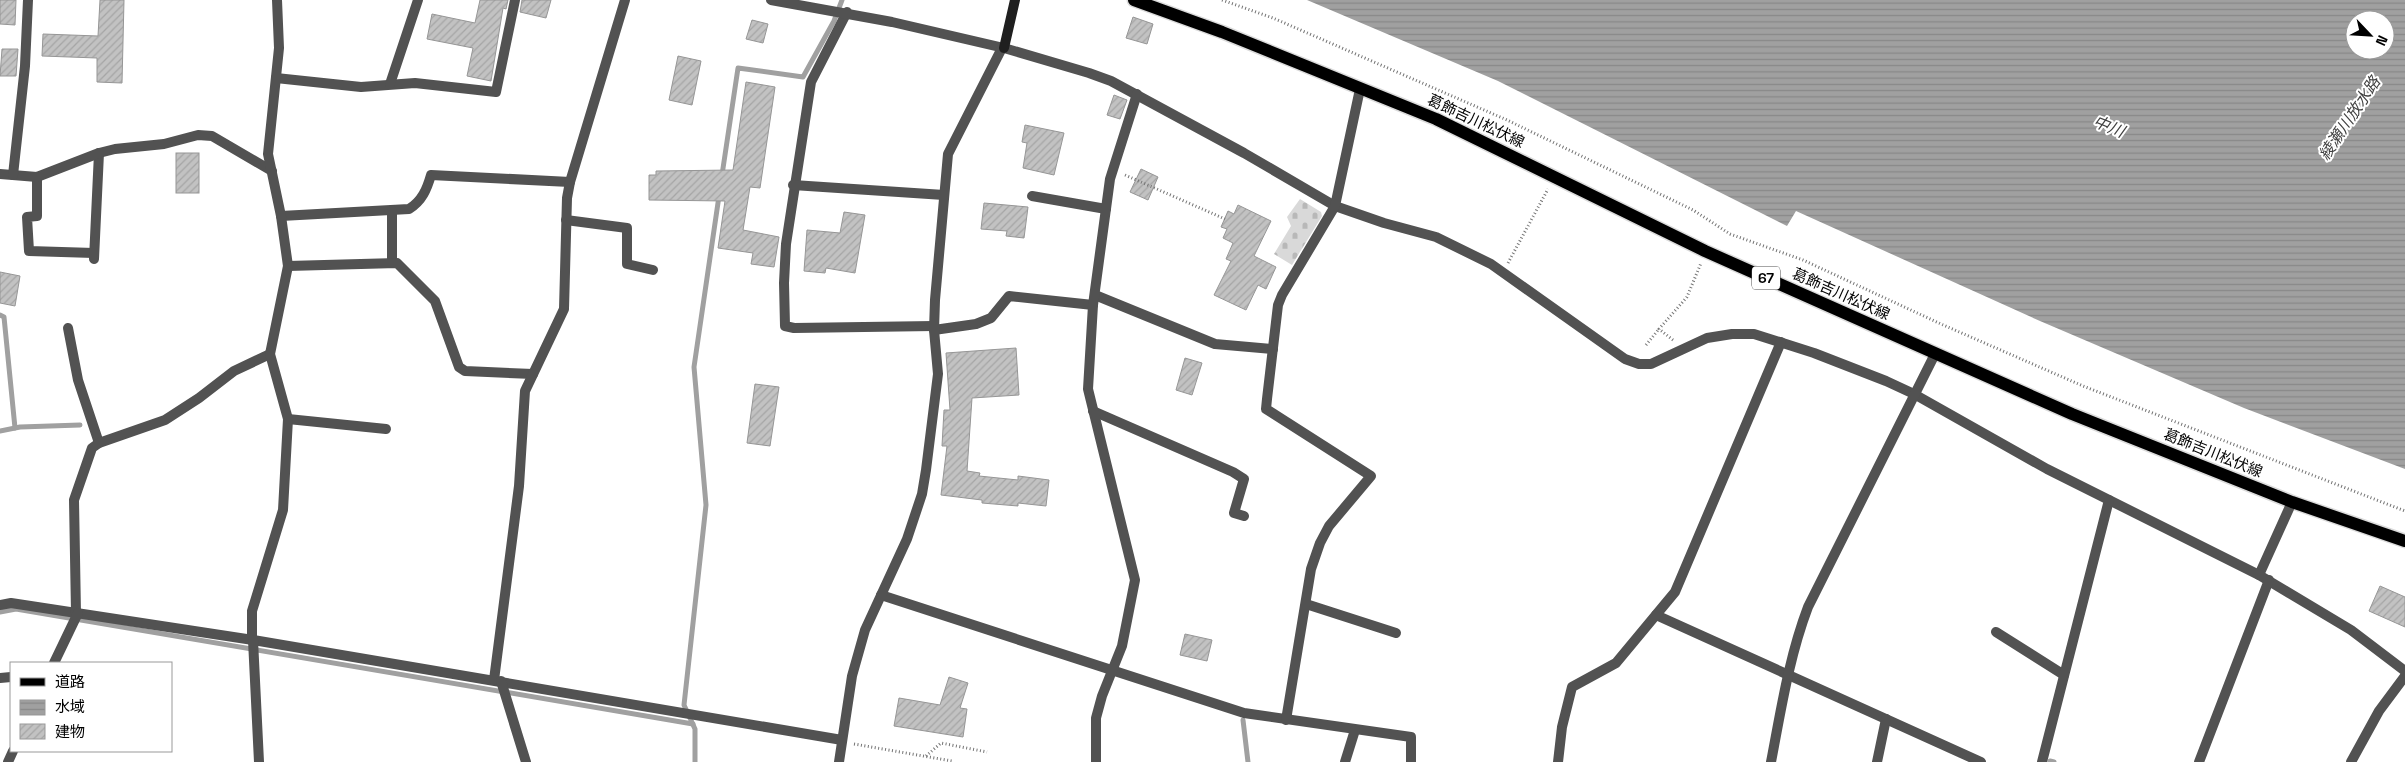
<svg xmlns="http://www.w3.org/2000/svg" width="2405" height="762" viewBox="0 0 2405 762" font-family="'Space Grotesk','Noto Sans JP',sans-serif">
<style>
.cemetery{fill:url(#cemetery-stones)}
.water{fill:url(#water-rules);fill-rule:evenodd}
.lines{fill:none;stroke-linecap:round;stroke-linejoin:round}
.stream{stroke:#a0a0a0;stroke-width:5}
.building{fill:url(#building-hatch);stroke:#969696}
.primary-casing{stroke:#dbdbdb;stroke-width:15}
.path{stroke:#747474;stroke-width:3;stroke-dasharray:1 2.5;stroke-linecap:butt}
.lane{stroke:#525252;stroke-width:10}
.street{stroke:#525252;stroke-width:10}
.secondary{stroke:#1f1f1f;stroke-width:10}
.primary{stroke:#000;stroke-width:12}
.labels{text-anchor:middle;stroke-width:4;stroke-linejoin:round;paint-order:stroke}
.shield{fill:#fff;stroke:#4c4c4c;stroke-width:1}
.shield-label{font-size:14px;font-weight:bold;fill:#000}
.street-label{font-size:15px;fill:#000;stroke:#fff}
.water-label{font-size:16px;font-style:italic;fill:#414141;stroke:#fff}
</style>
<defs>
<pattern id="cemetery-stones" width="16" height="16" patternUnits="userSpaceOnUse" patternTransform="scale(1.25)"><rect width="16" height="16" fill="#d9d9d9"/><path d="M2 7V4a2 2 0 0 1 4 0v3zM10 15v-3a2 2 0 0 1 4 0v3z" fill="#b8b8b8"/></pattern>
<pattern id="water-rules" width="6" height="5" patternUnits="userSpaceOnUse" patternTransform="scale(1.25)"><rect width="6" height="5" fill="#a0a0a0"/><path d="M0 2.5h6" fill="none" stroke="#888"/></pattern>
<pattern id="building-hatch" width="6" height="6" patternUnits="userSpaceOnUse" patternTransform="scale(1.25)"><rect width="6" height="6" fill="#c2c2c2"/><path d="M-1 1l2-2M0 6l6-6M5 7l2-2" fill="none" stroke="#a5a5a5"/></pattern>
</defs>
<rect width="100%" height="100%" fill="#fff"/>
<path class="cemetery" d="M1300,199L1321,212L1322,216L1292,265L1274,254L1291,226L1287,217Z"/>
<path class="water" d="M1307,0H2405V469L2244,408L2040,321L1796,211L1787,226L1498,81ZM2355,20H2385V50H2355Z"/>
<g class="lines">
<g class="stream">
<path d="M722,175L738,68L803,77L834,21L842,0"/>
<path d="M0,315L4,317L15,428"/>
<path d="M0,431L20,427L80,425"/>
<path d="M0,612L16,609L693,724"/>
<path d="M1243,720L1248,762"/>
<path d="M2050,761L2054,762"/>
<path d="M695,762V729L684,705L706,505L694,367L719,196"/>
</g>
</g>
<g class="building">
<path d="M0,0H16L15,25L0,24Z"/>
<path d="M100,0H124L122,83L97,82V58L42,56L43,34L98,36Z"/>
<path d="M480,0H508L506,9L503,8L491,81L467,76L473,48L427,39L432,14L475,23Z"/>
<path d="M522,0H551L546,18L520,12Z"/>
<path d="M1133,17L1153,24L1147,44L1126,38Z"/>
<path d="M752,20L768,24L763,43L746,39Z"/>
<path d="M2,49H18L16,76H0Z"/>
<path d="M678,56L701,61L692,105L669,100Z"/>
<path d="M746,82L775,87L760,188L750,187L743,230L779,237L774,267L751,264L753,253L718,248L725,201L649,200V175H656V171L733,170Z"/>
<path d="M1114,95L1127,100L1120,119L1107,115Z"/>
<path d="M1025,125L1064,133L1054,175L1023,168L1027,143L1022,142Z"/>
<rect x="176" y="153" width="23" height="40"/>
<path d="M1141,169L1158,177L1148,200L1130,192Z"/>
<path d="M984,203L1028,207L1024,238L1006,236L1007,231L981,229Z"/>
<path d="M1238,205L1271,221L1254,256L1276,267L1266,289L1258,285L1246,310L1214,295L1231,261L1226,259L1233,243L1223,238L1227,229L1221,227L1228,211L1234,214Z"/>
<path d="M844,212L865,215L855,273L826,268L825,273L804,271L807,230L840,233Z"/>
<path d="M0,272L20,276L15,306L0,303Z"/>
<path d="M1016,348L1019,395L972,398L967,471L980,473L979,476L1018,480V476L1049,480L1046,506L1018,503V506L982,503V500L941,495L947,446H942L944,410H950L946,353Z"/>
<path d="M1185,358L1202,363L1192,395L1176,390Z"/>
<path d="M755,384L779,387L770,446L747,443Z"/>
<path d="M2380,586L2405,597V627L2369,611Z"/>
<path d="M1185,634L1212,640L1207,661L1180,655Z"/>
<path d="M949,677L968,683L960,708L967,709L963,737L894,726L899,698L940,705Z"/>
</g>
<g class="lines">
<g class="primary-casing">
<path id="primary" d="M1134,0L1222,32L1436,119L1705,251L2072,414L2292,502L2405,541"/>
</g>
<g class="path">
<path d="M1222,0L1273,18L1507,120L1693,210L1730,234L1803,260L1941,324L2083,386L2405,511"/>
<path d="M1125,175L1225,219"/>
<path d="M1508,263L1548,189"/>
<path d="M1673,340L1659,329L1687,297L1701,263"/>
<path d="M1646,345L1659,329"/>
<path d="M854,744L952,761"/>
<path d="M926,756L941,743L987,752"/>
</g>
<g class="lane">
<path d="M847,12L811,82L786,244L784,283L785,326L794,328L934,326"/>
<path d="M276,78L361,87L415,83L496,92L515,0"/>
<path d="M390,84L418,0"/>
<path d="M37,177V216L27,217L29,251L94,253"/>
<path d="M793,185L944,195"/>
<path d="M1032,196L1106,209"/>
<path d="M281,216L409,209C422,201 427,189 431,175L570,182"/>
<path d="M566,220L627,228V264L653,270"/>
<path d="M94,259L99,153"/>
<path d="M392,263V210"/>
<path d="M68,328L78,380L99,443"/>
<path d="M1093,411L1233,472L1244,479L1234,513L1244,516"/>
<path d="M288,419L386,429"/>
<path d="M2259,575L2292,502"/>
<path d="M1306,604L1396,633"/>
<path d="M1996,632L2064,675"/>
<path d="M0,678L11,677"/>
<path d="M2351,762L2379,711L2405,676"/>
</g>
<g class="street">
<path d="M771,0L892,22L1004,48L1089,73L1111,81L1244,153L1335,206L1384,223L1436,237L1491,264L1625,359L1639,364H1651L1707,338L1732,334H1754L1814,353L1886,381L1914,394L2047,469L2259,575L2351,630L2405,671"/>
<path d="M0,174L37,177L99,153L115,149L164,144L198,135L212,136L272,171"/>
<path d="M13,175L25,66L28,0"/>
<path d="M288,266L397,263L435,301L459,367L465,371L533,374"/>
<path d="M1095,295L1215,344L1273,349"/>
<path d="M934,330L976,324L991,318L1009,296L1093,305"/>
<path d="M881,595L1244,713L1411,737V762"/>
<path d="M0,605L11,603L253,640L842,740"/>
<path d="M76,613L74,500L92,448L99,443L165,420L199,398L234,371L270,354"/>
<path d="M1656,615L1981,762"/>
<path d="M252,640V611L283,510L288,419L270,354L288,266L281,216L268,154L279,48L277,0"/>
<path d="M253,640L259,762"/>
<path d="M54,663L78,613"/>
<path d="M494,680L519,486L525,391L564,309L567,198L570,182L625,0"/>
<path d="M501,681L526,762"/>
<path d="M1286,720L1311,569L1320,543L1329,526L1371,476L1266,409L1267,399L1278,305L1282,295L1335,206L1360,89"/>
<path d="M8,762L13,751"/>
<path d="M839,762L852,676L865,630L907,539L922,494L926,470L938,374L934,330L935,300L948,154L1002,48"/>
<path d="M1096,762V718L1102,696L1122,646L1135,580L1088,389L1093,305L1110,179L1137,94"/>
<path d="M1345,762L1355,730"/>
<path d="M1558,762L1562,727L1572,687L1616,663L1675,592L1781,342"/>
<path d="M1771,762C1781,710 1789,657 1808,607L1935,354"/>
<path d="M1877,762L1886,719"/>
<path d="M2042,762L2109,500"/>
<path d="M2199,762L2269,580"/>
</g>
<path class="secondary" d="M1004,48L1015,0"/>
<use href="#primary" class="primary"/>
</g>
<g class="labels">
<rect class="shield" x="1752" y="266.5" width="28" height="23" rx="4"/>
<g class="shield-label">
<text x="1766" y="283">67</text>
</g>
<g class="street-label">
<text transform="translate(1476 121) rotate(25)" y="5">葛飾吉川松伏線</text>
<text transform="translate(1841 294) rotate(24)" y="5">葛飾吉川松伏線</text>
<text transform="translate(2213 453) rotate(22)" y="5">葛飾吉川松伏線</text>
</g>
<g class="water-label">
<text transform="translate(2349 118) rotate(-56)" y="6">綾瀬川放水路</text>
<text transform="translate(2109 126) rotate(22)" y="6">中川</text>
</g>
</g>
<rect x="10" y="662" width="162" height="90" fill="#ffffff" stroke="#999999"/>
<rect x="20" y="678" width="25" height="8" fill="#000000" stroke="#999999"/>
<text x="55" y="687" font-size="15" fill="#000000">道路</text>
<rect x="20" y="700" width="25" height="15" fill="url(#water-rules)" stroke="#999999"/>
<text x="55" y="712" font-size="15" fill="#000000">水域</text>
<rect x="20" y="724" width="25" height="15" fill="url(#building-hatch)" stroke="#999999"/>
<text x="55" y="737" font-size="15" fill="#000000">建物</text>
<g transform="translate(2370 35) rotate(115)"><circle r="24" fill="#ffffff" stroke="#999999"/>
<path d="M0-4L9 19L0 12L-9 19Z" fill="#000000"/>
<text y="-8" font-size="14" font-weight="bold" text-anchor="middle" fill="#000000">N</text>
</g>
</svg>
